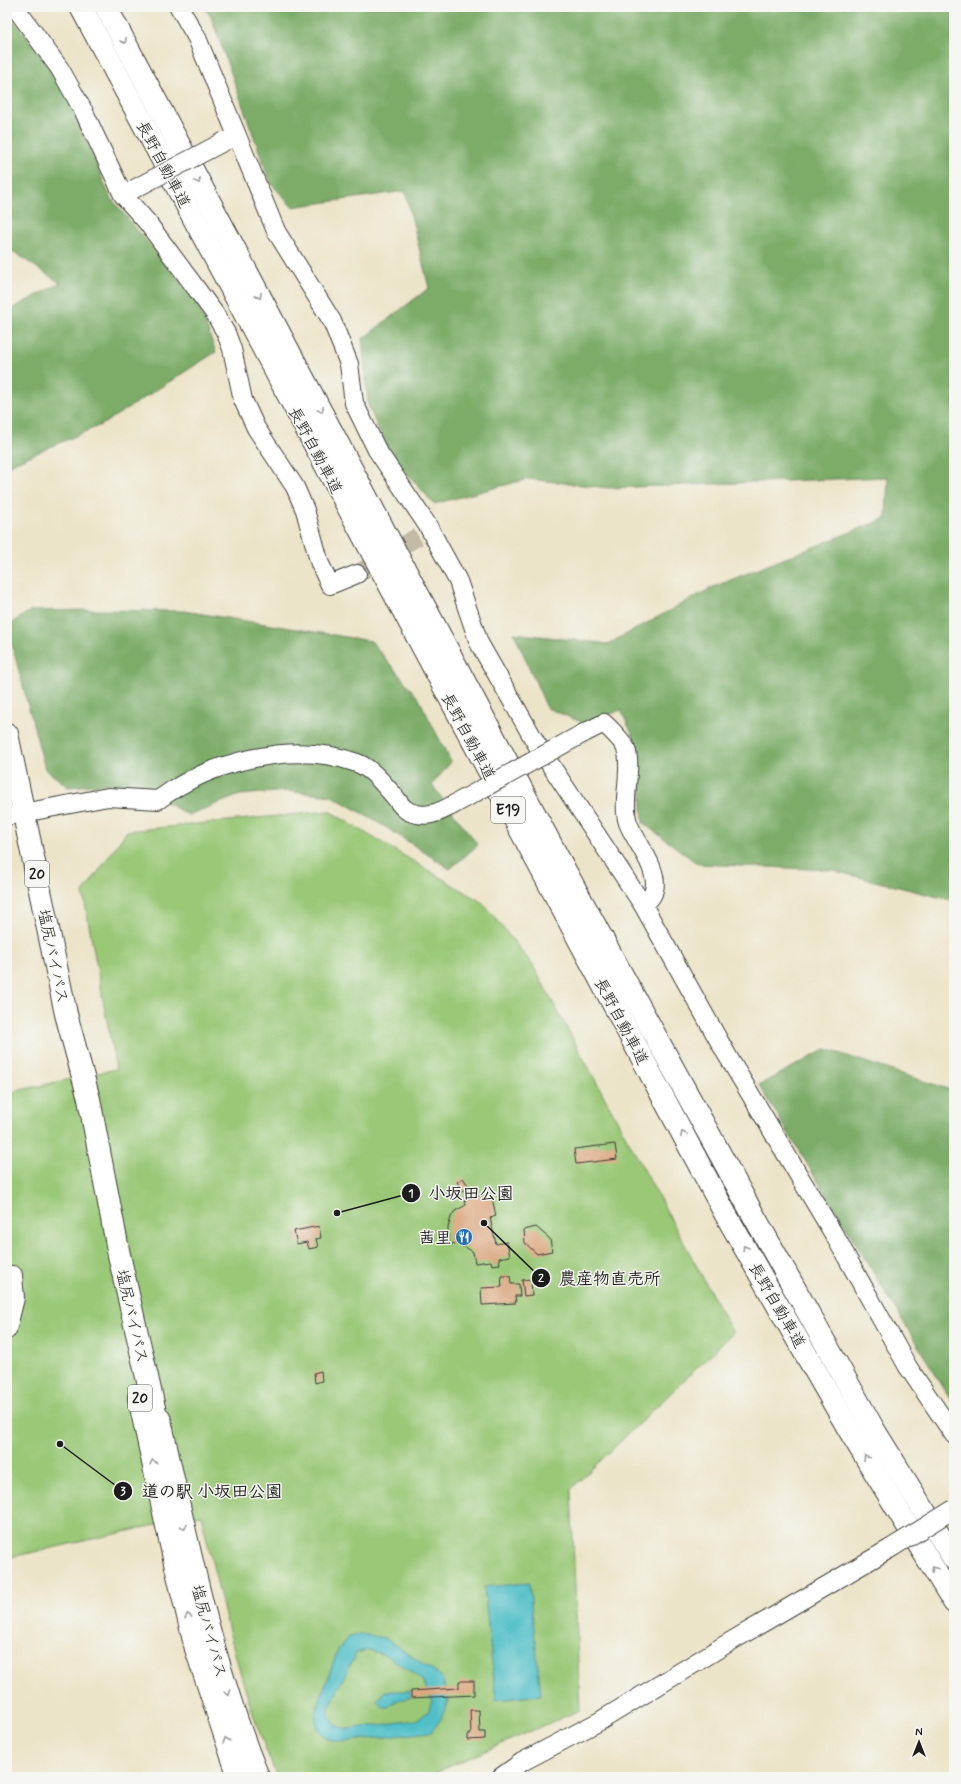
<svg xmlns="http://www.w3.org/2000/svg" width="961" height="1784" viewBox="0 0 961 1784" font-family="Mynerve,'Klee One',sans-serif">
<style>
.green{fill:#9ac877;stroke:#5b724a}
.forest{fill:#7bac68;stroke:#4c6442}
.water{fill:#51bfc8;stroke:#366e72;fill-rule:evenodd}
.building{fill:#dba780}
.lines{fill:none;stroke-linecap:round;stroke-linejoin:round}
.minor-tunnel{stroke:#c2bca6;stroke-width:18;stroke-dasharray:18 9;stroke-linecap:butt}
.minor-casing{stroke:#3b3a36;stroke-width:20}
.trunk-casing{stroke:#3b3a36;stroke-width:24}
.motorway-casing{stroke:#3b3a36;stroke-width:24}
.minor{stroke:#fff;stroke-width:18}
.trunk{stroke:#fff;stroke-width:22}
.motorway{stroke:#fff;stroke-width:22}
.minor-bridge-casing{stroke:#3b3a36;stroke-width:20;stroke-linecap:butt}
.minor-bridge{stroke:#fff;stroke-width:18}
.oneway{stroke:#999}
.labels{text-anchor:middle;stroke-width:3;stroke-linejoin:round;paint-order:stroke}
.shield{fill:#f6f6f2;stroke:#5d5d5c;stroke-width:1}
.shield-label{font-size:15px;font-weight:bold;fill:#1c1c1c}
.street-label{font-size:16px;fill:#1c1c1c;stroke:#f6f6f2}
.poi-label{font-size:16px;font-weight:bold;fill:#1c1c1c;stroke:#f6f6f2;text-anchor:end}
.leader{fill:none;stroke:#1c1c1c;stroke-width:1.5}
.callout-dot{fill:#1c1c1c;stroke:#f6f6f2;stroke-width:1.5}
.mark-label{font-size:12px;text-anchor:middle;font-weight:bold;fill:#fff}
.callout-label{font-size:17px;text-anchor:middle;font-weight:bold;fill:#1c1c1c;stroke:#f6f6f2;stroke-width:3;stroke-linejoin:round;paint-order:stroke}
</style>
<rect width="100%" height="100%" fill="#f6f6f2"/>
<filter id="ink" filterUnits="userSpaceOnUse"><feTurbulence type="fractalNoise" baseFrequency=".025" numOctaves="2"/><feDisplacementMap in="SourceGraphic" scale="8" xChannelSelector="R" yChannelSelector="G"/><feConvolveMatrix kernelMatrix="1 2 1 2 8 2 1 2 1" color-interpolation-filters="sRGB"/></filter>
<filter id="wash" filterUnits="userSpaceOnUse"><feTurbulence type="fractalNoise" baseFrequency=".012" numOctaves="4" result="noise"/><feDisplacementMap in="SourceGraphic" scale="16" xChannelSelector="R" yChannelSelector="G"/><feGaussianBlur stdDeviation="0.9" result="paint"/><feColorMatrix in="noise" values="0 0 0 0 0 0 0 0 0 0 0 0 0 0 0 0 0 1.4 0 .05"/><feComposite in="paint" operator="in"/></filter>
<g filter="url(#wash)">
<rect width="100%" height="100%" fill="#ece4c8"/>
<path class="green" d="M329,811L483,903L532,964L733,1333L571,1489L580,1710L425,1777H277C241,1693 222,1603 201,1515L7,1558V1093L116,1069L83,893L127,831Z"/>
<g class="forest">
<path d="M204,7H954V901L831,870L698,864L643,823L638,747L621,710L586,724L547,708L514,633L608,644L713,587L886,518L888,477L609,488L528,479L434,504L388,452L368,405L362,339L429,288L405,191L292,207L270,182L211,17Z"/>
<path d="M7,11L62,83L110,197L197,301L216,352L103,424L7,466V311L60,283L11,250H7Z"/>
<path d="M92,610L184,611L371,641L419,699L451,762L432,785L478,845L450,869L387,828L332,796L287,791L240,795L188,815L145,790L108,784L68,787L45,769L7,626L30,611Z"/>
<path d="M826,1049L954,1091V1405L759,1085Z"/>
</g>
<g class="water">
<path d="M529,1583L541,1695L496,1700L484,1587Z"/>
<path d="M360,1634L385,1638L442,1677L448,1701L441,1719L431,1732L341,1742L326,1738L317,1727L315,1713L338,1650L347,1638ZM369,1650L388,1656L422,1680L432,1701L428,1712L416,1720L348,1729L337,1726L329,1717V1708L356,1653Z"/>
<path d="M385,1691H411V1698C402,1699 395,1699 389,1707H383L377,1700Z"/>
</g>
<g id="blocks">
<g class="building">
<path d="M615,1144L617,1159L576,1164L574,1149Z"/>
<path d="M463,1178L469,1187L463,1191L457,1182Z"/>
<path d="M491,1193L496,1216L490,1218L496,1244L507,1242L510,1256L499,1258L500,1264L492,1265L491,1261L475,1263L473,1252L459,1243L451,1244L448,1239V1228L451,1217L455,1211L466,1205L465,1199Z"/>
<path d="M319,1226L321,1238L316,1239L318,1247L309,1249L307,1242L297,1244L294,1231Z"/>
<path d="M536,1227L550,1239L552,1251L537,1254L525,1243L524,1230Z"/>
<path d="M501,1276H510L511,1284H519L520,1296H515L516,1303L482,1305L481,1288L502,1287Z"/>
<path d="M531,1279L532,1295L524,1296L522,1280Z"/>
<path d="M321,1371L322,1381L315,1383L314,1373Z"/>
<path d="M459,1681H474V1695L411,1698V1691L459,1688Z"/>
<path d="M470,1710H479L480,1732H485V1739L468,1740V1734H471Z"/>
</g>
</g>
</g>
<g filter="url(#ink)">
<use href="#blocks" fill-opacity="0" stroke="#3b3a36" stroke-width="1"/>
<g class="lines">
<path class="minor-tunnel" d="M357,574L422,534"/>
<g class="minor-casing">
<g id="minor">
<path d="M15,7L60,69L84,112L123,195L147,222L215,314L226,333L232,349L243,400L256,428L295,487L305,510L320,564L330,585L357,574"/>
<path d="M179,7L197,38L276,231L332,321L349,364L354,403L377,450L428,526L458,581L479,643L536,743L643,905L727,1055L836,1238L908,1367L954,1435"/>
<path d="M582,734L604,723C610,729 624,742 626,749C633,768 621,803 628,823C635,841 660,870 654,890C653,897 648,900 643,905"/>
<path d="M7,816L108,797L158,800C210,761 294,740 357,763C373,769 384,785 395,797C398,801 401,806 405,809C411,814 424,816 431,814C438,813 445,809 451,806"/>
<path d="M7,1275H13L15,1298L7,1330"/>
<path d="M501,1777L522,1762L600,1721L728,1643L891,1548"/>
</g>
</g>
<g class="trunk-casing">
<g id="trunk">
<path d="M7,734L66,1014L89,1099L119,1255L155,1412L160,1420C187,1541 211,1662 258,1777"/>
<path d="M139,1398L175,1563L196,1649L239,1777"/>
</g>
</g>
<g class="motorway-casing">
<g id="motorway">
<path d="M81,7L726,1215L851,1433L954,1602"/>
<path d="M106,7L557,856L750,1209L874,1430L954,1559"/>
</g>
</g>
<use href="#minor" class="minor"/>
<use href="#trunk" class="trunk"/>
<use href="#motorway" class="motorway"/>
<g class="minor-bridge-casing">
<g id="minor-bridge">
<path d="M134,189L225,141"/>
<path d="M451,806L582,734"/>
<path d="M891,1548L954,1509"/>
</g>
</g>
<use href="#minor-bridge" class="minor-bridge"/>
</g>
<defs><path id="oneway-chevron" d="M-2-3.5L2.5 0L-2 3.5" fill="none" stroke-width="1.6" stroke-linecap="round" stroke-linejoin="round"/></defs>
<g class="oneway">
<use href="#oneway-chevron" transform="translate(124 41) rotate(62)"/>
<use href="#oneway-chevron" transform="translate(198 181) rotate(62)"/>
<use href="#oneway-chevron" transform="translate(259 296) rotate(62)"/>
<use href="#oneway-chevron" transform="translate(321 410) rotate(62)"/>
<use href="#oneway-chevron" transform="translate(683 1134) rotate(-118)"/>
<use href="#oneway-chevron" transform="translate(745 1248) rotate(-120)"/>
<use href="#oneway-chevron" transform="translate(866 1458) rotate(-122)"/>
<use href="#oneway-chevron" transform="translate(153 1462) rotate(-102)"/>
<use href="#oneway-chevron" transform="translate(184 1527) rotate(77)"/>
<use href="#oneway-chevron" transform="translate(934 1569) rotate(-122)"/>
<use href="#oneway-chevron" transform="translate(188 1616) rotate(-104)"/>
<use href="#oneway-chevron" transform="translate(228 1693) rotate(72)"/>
<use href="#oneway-chevron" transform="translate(226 1740) rotate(-108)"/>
</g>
</g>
<defs>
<g id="restaurant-disc" transform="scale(0.9)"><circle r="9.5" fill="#1f6fb2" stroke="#f6f6f2"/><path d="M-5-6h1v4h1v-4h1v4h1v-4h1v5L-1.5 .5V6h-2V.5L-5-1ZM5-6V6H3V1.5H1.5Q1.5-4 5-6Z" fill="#fff"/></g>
</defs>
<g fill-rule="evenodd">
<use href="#restaurant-disc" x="464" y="1237"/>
</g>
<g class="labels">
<g class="shield">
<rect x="491" y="797" width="34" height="26" rx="3"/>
<rect x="25" y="861" width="24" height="26" rx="3"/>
<rect x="128" y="1385" width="24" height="26" rx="3"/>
</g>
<g class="shield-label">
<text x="508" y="815">E19</text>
<text x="37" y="879">20</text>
<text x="140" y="1403">20</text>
</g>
<g class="street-label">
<text transform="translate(164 164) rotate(62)" y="6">長野自動車道</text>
<text transform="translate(316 450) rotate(62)" y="6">長野自動車道</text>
<text transform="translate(469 736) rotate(62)" y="6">長野自動車道</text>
<text transform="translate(54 956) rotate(78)" y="6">塩尻バイパス</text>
<text transform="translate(622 1021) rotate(62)" y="6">長野自動車道</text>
<text transform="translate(778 1305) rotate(60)" y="6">長野自動車道</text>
<text transform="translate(133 1316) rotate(77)" y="6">塩尻バイパス</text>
<text transform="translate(210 1631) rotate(75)" y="6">塩尻バイパス</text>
</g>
<g class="poi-label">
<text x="451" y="1243">茜里</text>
</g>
</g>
<path class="leader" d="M337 1213L411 1193M484 1223L541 1278M60 1444L123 1491"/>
<g class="callout-dot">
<circle cx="337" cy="1213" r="4"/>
<circle cx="484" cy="1223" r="4"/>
<circle cx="60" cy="1444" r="4"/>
<circle cx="411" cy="1193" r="10"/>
<circle cx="541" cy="1278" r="10"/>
<circle cx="123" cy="1491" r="10"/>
</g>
<g class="mark-label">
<text x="411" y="1197">1</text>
<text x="541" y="1282">2</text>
<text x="123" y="1495">3</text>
</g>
<g class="callout-label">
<text x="471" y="1199">小坂田公園</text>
<text x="610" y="1284">農産物直売所</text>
<text x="212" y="1497">道の駅 小坂田公園</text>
</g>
<rect width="961" height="1784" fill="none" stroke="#f6f6f2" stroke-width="24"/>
<g transform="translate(919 1742)" stroke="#f6f6f2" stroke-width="3" paint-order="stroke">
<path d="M0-3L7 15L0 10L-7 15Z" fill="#1c1c1c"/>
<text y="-6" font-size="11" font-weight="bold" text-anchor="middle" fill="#1c1c1c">N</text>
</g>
</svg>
